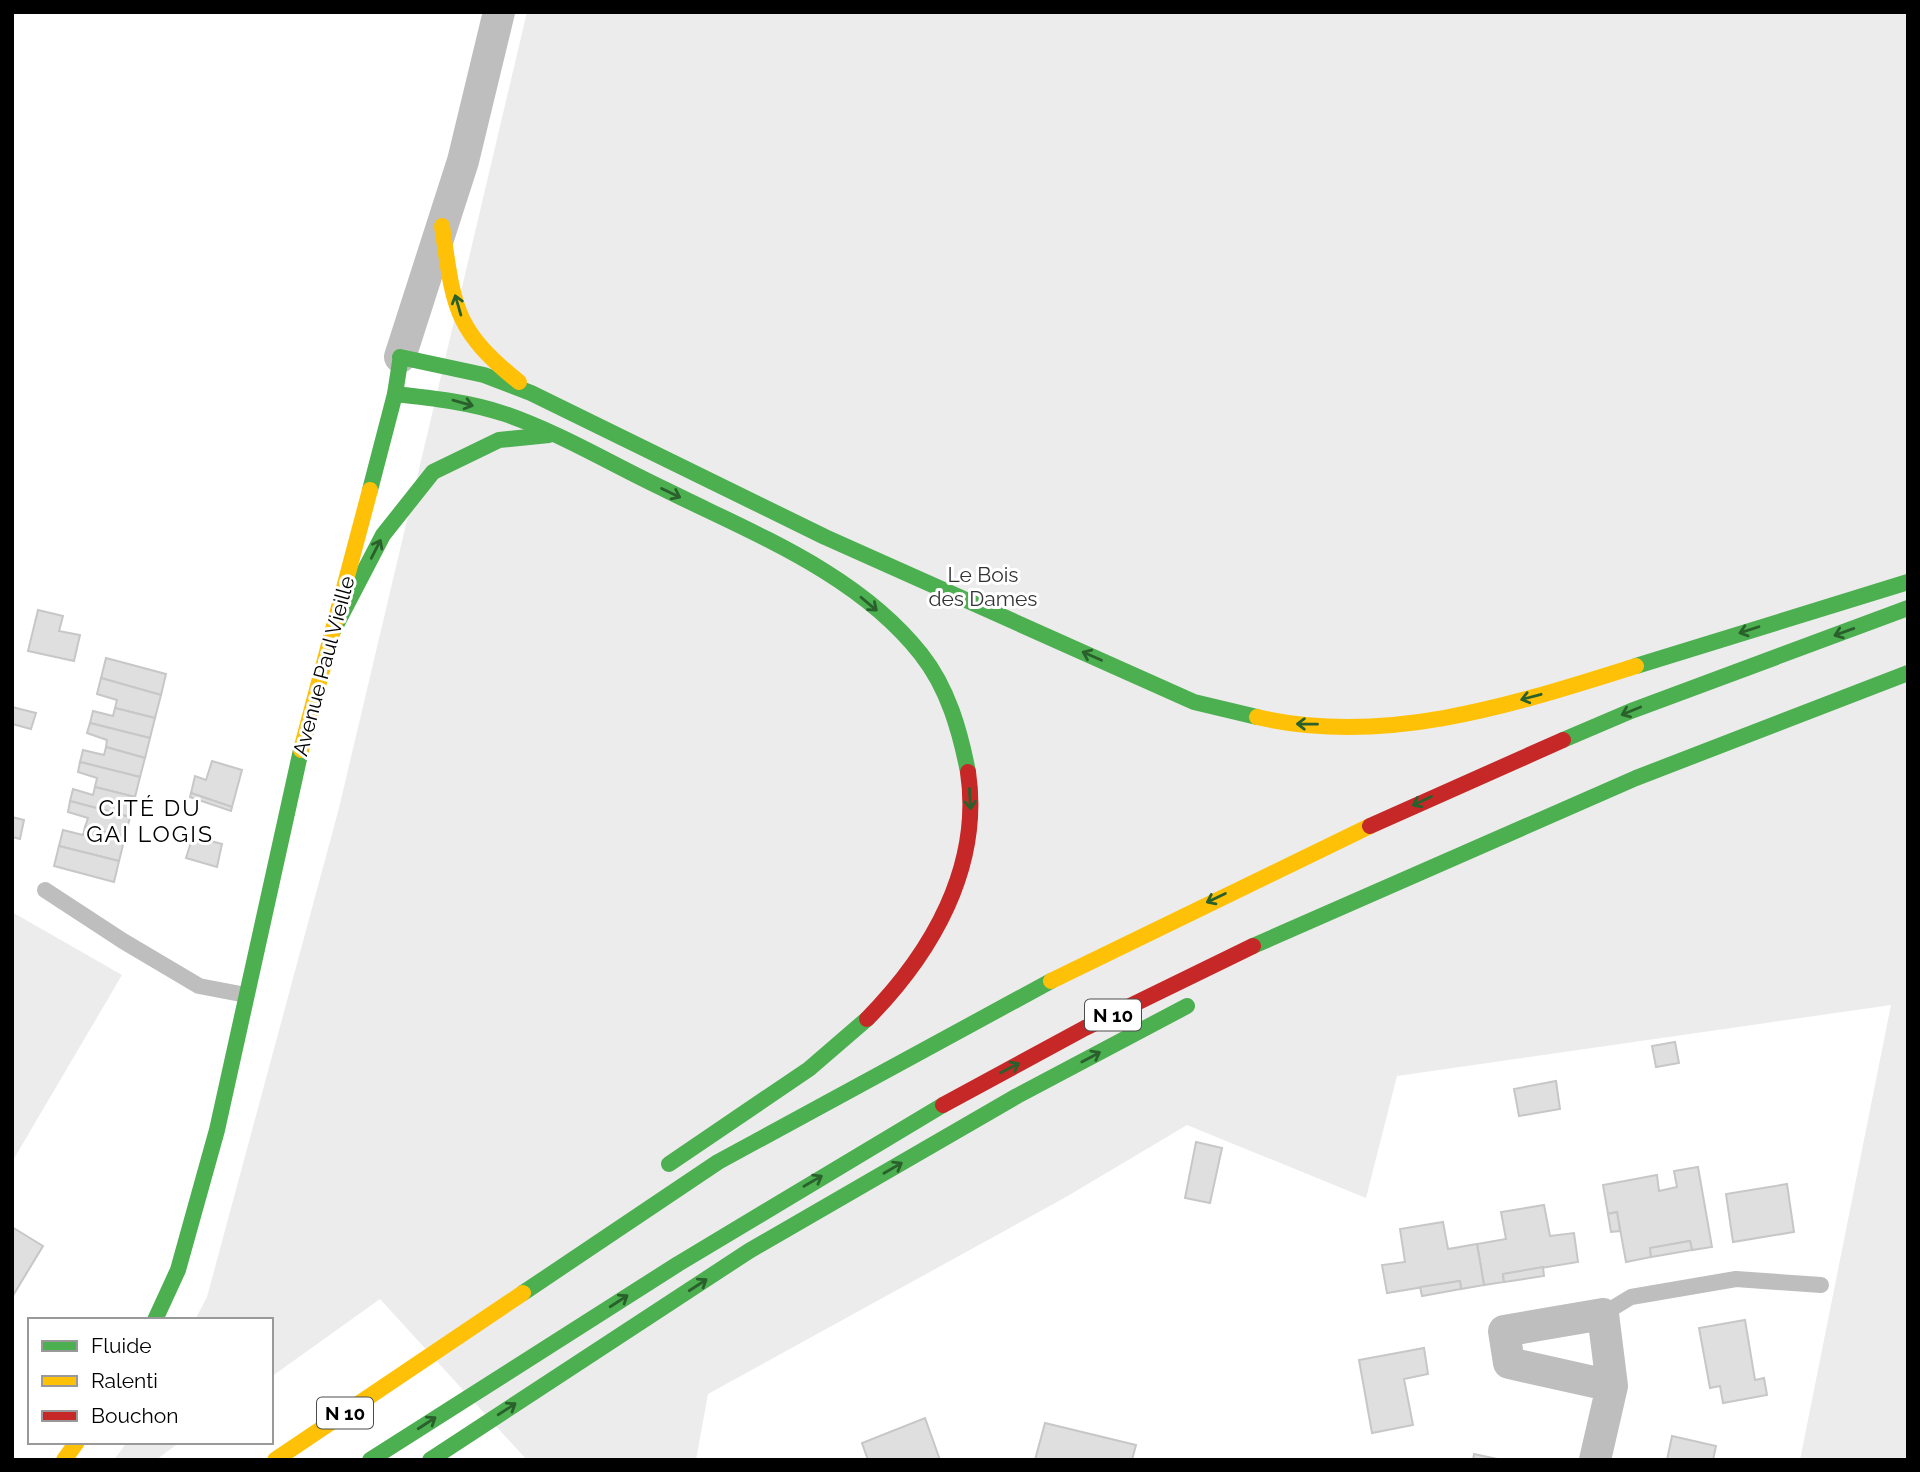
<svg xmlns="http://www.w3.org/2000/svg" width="1920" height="1472" viewBox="0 0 1920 1472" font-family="Raleway,sans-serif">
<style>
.green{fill:#ececec}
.building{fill:#dfdfdf;stroke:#c7c7c7;stroke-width:2}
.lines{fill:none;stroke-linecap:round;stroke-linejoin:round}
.lane{stroke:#bebebe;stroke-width:16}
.street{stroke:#bebebe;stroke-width:32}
.fast{stroke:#4caf50;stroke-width:16}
.slow{stroke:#ffc107;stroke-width:16}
.jam{stroke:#c62828;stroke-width:16}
.oneway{stroke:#2a602c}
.labels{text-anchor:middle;stroke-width:6;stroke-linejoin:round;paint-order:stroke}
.shield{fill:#fff;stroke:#4c4c4c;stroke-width:2}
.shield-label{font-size:19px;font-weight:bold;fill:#000}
.park-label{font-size:21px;fill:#333;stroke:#fff}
.street-label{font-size:21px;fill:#000;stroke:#fff}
.neighbourhood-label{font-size:23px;letter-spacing:2px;fill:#000;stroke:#fff}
</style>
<rect width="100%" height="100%" fill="#fff"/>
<g class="green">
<path d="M527,12H1908V1460H1800L1891,1005L1397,1076L1366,1198L1187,1125L1066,1197L708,1394L696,1460H527L380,1299L271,1377V1320H195L207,1297L339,808Z"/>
<path d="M12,912L122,975L12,1162Z"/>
<path d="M127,1442H180L156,1460H114Z"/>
</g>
<g class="building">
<path d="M38,610L63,616L59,631L80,635L74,661L28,651Z"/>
<path d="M106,658L166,674L161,695L101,678Z"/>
<path d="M101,678L161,695L155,718L115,708L117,700L97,694Z"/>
<path d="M12,707L36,713L31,729L12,724Z"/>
<path d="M115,708L155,718L150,738L90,723L93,711L113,716Z"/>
<path d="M90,723L150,738L145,758L106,747L107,740L87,733Z"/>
<path d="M106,747L145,758L140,777L80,762L83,750L104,755Z"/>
<path d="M212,761L242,770L232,807L191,793L195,776L206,780Z"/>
<path d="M80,762L140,777L135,797L95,787L97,778L78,772Z"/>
<path d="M95,787L135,797L130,817L70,801L73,789L93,795Z"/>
<path d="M191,793L232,807L231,811L190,797Z"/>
<path d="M70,801L130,817L125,837L85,827L88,818L68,812Z"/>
<path d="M12,817L24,820L20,839L12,837Z"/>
<path d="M85,827L125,837L119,861L59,846L63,830L83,835Z"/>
<path d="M193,836L222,844L217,867L186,858Z"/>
<path d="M59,846L119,861L114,882L54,866Z"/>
<path d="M1675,1042L1679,1063L1656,1067L1652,1046Z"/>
<path d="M1556,1081L1560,1109L1519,1116L1514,1089Z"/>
<path d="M1196,1142L1222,1148L1210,1203L1185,1198Z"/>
<path d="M1698,1167L1712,1247L1692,1250L1690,1241L1650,1248L1651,1257L1626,1262L1617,1212L1608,1214L1603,1185L1657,1175L1659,1191L1677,1187L1674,1171Z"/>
<path d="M1787,1184L1794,1232L1733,1242L1726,1194Z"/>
<path d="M1544,1205L1550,1236L1574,1233L1578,1262L1503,1274L1504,1282L1484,1285L1477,1244L1506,1239L1501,1212Z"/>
<path d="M1617,1212L1620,1231L1611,1232L1608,1214Z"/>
<path d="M1443,1222L1448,1249L1477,1244L1484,1285L1461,1289L1460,1281L1387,1293L1382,1265L1405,1262L1400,1229Z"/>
<path d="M12,1227L43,1246L14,1294L12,1293Z"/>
<path d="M1690,1241L1692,1250L1651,1257L1650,1248Z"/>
<path d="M1543,1267L1544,1276L1504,1282L1503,1274Z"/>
<path d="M1460,1281L1461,1289L1422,1296L1420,1287Z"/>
<path d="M1745,1320L1755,1380L1764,1378L1767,1395L1723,1403L1720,1386L1710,1388L1699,1328Z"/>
<path d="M1424,1348L1428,1374L1404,1379L1413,1425L1372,1433L1359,1360Z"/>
<path d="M925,1418L940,1460H868L862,1443Z"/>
<path d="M1045,1423L1136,1445L1132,1460H1035Z"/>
<path d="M1672,1436L1716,1446L1713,1460H1667Z"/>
<path d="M1474,1454L1502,1460H1473Z"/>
</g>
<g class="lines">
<g class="lane">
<path d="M45,890L123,941L199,986L246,995"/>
<path d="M1603,1314L1631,1297L1736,1279L1821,1285"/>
</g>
<g class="street">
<path d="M400,357L463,161L499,12"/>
<path d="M1595,1460L1612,1386L1603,1314L1504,1331L1509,1363L1612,1386"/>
</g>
<g class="fast">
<path d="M400,357L484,375L531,393L825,537L1194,702L1257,717"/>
<path d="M395,394C432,398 469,402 505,414C560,433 611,464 664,489C754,534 857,573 921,654C948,688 960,731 968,772"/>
<path d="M370,490L395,394L400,362"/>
<path d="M333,631L383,535L433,472L499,440L549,435"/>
<path d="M1636,666L1908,582"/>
<path d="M1563,740L1631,711L1908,608"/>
<path d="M1253,946L1636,778L1908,673"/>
<path d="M669,1164L809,1069L867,1019"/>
<path d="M523,1293L718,1162L1051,981"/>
<path d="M155,1320L178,1270L217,1130L301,750"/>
<path d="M370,1460L678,1264L943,1105"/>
<path d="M430,1460L749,1251L1017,1096L1187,1006"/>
</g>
<g class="slow">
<path d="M442,226C454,307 453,329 519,382"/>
<path d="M1257,717C1385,747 1515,704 1636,666"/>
<path d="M301,750L370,490"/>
<path d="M1051,981L1370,826"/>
<path d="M64,1460L77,1442"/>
<path d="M275,1460L523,1293"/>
</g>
<g class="jam">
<path d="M1370,826L1563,740"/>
<path d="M867,1019C932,953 982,867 968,772"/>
<path d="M943,1105L1085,1028L1253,946"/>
</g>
</g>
<defs><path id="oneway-shaft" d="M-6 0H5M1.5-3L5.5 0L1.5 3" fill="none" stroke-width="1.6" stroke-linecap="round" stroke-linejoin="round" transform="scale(1.75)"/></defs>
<g class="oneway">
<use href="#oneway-shaft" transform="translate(458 305) rotate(-106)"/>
<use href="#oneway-shaft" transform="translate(463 403) rotate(16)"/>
<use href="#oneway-shaft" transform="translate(671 493) rotate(26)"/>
<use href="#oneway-shaft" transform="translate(376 549) rotate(-63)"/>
<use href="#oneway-shaft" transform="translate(869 604) rotate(40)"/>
<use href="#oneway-shaft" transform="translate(1749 630) rotate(162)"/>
<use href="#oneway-shaft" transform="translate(1844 632) rotate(160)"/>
<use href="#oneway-shaft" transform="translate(1092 656) rotate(-156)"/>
<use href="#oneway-shaft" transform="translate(1531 697) rotate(165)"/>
<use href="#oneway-shaft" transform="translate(1631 711) rotate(158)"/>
<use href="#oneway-shaft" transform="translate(1307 724) rotate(-179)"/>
<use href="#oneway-shaft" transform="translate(970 799) rotate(87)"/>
<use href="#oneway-shaft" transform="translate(1422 801) rotate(155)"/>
<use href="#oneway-shaft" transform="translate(1216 898) rotate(154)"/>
<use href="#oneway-shaft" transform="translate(1091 1057) rotate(-28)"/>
<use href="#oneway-shaft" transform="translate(1010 1068) rotate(-27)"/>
<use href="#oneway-shaft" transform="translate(893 1168) rotate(-30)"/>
<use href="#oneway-shaft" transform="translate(813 1181) rotate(-30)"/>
<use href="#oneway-shaft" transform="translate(698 1285) rotate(-33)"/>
<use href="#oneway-shaft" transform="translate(619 1301) rotate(-33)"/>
<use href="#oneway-shaft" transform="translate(507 1409) rotate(-33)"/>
<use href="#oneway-shaft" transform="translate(427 1423) rotate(-33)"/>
</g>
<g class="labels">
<g class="shield">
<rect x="1085" y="999.5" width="56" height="31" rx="5"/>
<rect x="317" y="1397.5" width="56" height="31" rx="5"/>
</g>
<g class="shield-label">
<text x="1113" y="1022">N 10</text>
<text x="345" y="1420">N 10</text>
</g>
<g class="park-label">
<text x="983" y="582">Le Bois<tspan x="983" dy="24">des Dames</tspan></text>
</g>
<g class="street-label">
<text transform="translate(324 666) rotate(-75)" y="7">Avenue Paul Vieille</text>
</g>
<g class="neighbourhood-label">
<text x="150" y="816">CITÉ DU<tspan x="150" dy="26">GAI LOGIS</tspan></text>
</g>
</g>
<rect width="1920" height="1472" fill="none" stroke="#000000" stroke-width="28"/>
<rect x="28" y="1318" width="245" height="126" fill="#ffffff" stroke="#999999" stroke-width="2"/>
<rect x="42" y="1341" width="35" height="10" fill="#4caf50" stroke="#999999" stroke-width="2"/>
<text x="91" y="1353" font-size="21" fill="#000000">Fluide</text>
<rect x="42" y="1376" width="35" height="10" fill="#ffc107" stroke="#999999" stroke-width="2"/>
<text x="91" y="1388" font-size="21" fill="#000000">Ralenti</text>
<rect x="42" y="1411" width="35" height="10" fill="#c62828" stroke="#999999" stroke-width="2"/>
<text x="91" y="1423" font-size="21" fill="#000000">Bouchon</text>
</svg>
